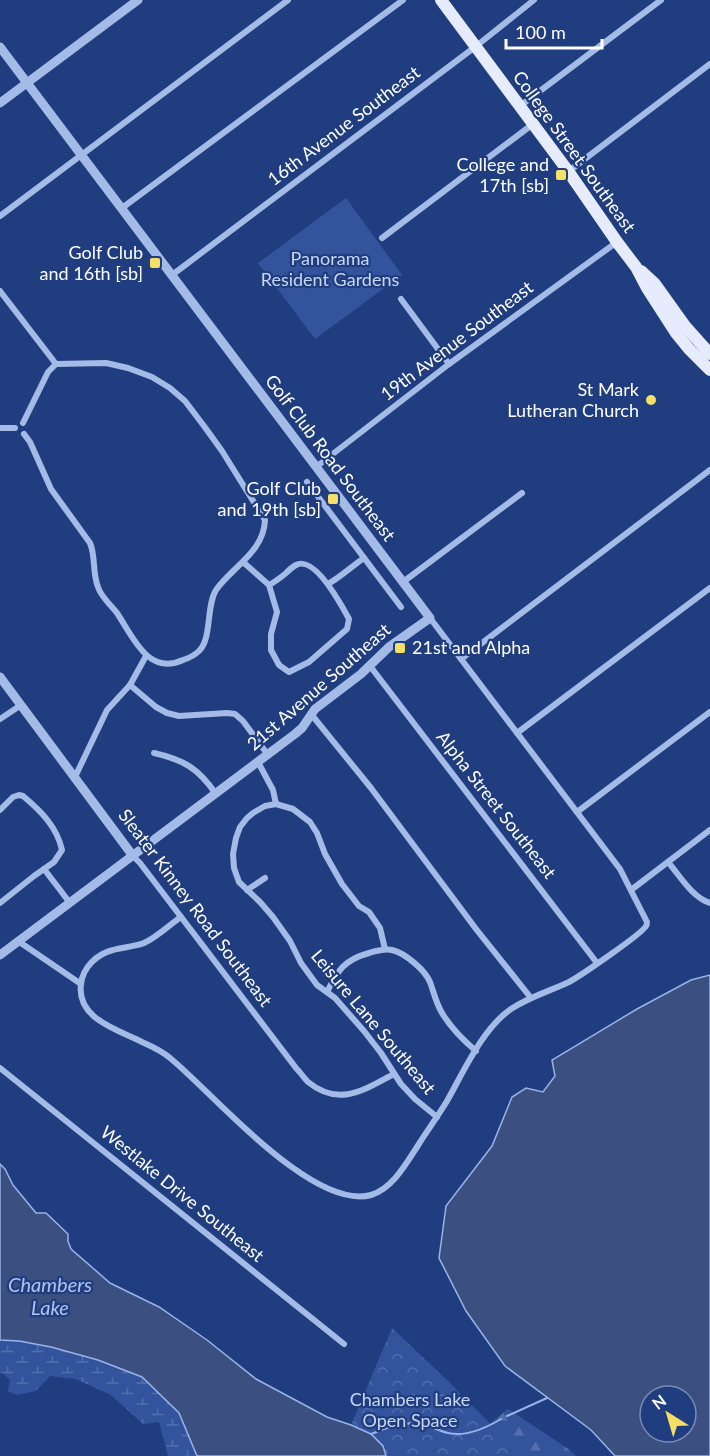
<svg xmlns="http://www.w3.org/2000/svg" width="710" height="1456" viewBox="0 0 710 1456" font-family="Lato,sans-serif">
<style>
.forest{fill:url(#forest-firs)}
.wetland{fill:url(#wetland-marsh)}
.park{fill:url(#park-crowns)}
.garden{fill:#33549d}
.water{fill:#3b5081;stroke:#98b3e9;stroke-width:1.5;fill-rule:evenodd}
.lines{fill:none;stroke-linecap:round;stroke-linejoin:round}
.stream{stroke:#98b3e9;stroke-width:2}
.minor{stroke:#a4bae7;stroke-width:6}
.tertiary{stroke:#a4bae7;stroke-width:9}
.primary{stroke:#e6ecfd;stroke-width:12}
.poi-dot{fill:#f5df65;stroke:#203d7f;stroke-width:2}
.labels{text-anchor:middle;stroke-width:4.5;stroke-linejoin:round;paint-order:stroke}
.street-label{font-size:18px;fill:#fff;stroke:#203d7f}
.poi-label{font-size:18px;fill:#fff;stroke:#203d7f;text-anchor:end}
.park-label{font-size:18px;fill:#c8d7f6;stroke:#203d7f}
.water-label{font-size:20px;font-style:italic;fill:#b0c4ef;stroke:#203d7f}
</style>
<defs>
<pattern id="forest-firs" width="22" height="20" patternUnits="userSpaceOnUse" patternTransform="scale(1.5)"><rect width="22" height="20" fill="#33549d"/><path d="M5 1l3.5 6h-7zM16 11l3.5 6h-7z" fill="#526eac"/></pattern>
<pattern id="wetland-marsh" width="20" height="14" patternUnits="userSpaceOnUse" patternTransform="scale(1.5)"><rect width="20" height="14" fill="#33549d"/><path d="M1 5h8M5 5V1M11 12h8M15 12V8" fill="none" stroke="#526eac"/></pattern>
<pattern id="park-crowns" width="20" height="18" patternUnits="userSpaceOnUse" patternTransform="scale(1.5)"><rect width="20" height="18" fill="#33549d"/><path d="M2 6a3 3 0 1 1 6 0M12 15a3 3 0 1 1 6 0" fill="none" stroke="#526eac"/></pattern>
</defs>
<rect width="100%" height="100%" fill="#203d7f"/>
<path class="forest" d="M508,1409L567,1448L576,1456H445L479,1433Z"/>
<path class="wetland" d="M0,1340L19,1341L51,1347L98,1360L142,1377L179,1413L197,1456H168L159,1422L143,1424L111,1395L76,1379L50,1376L36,1391L17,1395L8,1391L10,1380L2,1373L0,1374Z"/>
<path class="park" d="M392,1328L447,1380L522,1456H382L371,1434L351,1425Z"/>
<path class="garden" d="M346,198L402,275L315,339L258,263Z"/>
<g class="water">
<path d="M710,975V1456H615L591,1430L505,1366L466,1311L439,1258L446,1206L492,1146L512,1097L526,1088L543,1092L555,1076L552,1060L637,1009L691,980ZM650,1396H686V1432H650Z"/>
<path d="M0,1164L5,1169L13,1185L36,1213H46L68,1234V1241L71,1249L110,1283L159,1307L207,1340L256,1379L327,1417L351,1425L371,1434L383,1446L386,1456H197L179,1413L142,1377L98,1360L51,1347L19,1341L0,1340Z"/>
</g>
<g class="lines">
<g class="stream">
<path d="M507,1416L547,1398"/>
<path d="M371,1434C387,1428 403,1421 421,1424C430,1426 439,1431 448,1433C465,1437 486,1428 501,1419"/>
</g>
<g class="minor">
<path d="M520,106L661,0"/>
<path d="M569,171L710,64"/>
<path d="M122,208L403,0"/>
<path d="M0,216L288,0"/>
<path d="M382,238L533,124"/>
<path d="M172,275L475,47L534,0"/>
<path d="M0,291L56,364"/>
<path d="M401,299L449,364"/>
<path d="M23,423L48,372L56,364L106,363L128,368L152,377L170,388L185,401L204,426L222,451L265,520C264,552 232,567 216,590C206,606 212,639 199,651C195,655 189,658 183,660C148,676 133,637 117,613C111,605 101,597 98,587C92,572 96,557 90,543L51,489L30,442L24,434"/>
<path d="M0,428H15"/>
<path d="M316,467L449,364L617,242"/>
<path d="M307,482L401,607"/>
<path d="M243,562L269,585L277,612L271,634V650L279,665L289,672L309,662L347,629L349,619C342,606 315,555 296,565C292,567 288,571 285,574C280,578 275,582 269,585"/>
<path d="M403,582L522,493"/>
<path d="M328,584C341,577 352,566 364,558"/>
<path d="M461,659L710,470"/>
<path d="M370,666L597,963"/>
<path d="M130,685L156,707L167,713L179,716L227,713L235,714L243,721L268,755"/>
<path d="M311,714L371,788L476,929L531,998"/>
<path d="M0,719L21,705"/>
<path d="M517,733L710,588"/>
<path d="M154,753C184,760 198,768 216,794"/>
<path d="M258,762L273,790L276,804"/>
<path d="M75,777L107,710L130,685L146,656"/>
<path d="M276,804L265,806L253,813L247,818L240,827L236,838L233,854L234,868L239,882L260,902L273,917L290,941L301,963L317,985L335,998L364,1031L381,1053L401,1084L415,1099L437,1117"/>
<path d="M276,804L293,809L310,822L317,833L325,854L342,884L359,906L369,912L380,928L385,949"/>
<path d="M0,810L13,797L19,795L23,796C41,811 57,827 62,850L54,862L34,876L0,903"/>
<path d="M577,812L710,712"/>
<path d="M133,856L140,863L296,1068C300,1072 304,1078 308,1082C340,1108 365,1089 394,1074"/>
<path d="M668,862C680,876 692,897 710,903"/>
<path d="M44,869L70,903"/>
<path d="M247,890L265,878"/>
<path d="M631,890L710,830"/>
<path d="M181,917C169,925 157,937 144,943C134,947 123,947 113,950C97,954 83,967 81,984C76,1019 119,1030 142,1042C151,1046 162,1051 170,1058C212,1092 312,1211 371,1195C392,1189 406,1164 417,1147C427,1131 438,1116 447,1101C464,1071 483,1028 511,1009C529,997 550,991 569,982C580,976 642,934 646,926C647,925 647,923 647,922L620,869L430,618"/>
<path d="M18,941L81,984"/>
<path d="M327,992C338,970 344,960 369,953C376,951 384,948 392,950C405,953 425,970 430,982C434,993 436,1003 442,1013C451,1028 463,1040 476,1051"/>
<path d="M0,1068L344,1344"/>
</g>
<g class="tertiary">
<path d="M0,47L430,618L389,647L361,674L315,709L302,728L295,734L0,955"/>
<path d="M0,103L138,0"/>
<path d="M0,677L133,856"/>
</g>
<g class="primary">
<path d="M441,0L568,171L617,242L636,267L647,288L676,333L689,349L710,370"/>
<path d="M641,271L655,284L685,326L710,354"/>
</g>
</g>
<g class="poi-dot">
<rect x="555" y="169" width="12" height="12" rx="3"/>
<rect x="149" y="257" width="12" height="12" rx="3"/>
<circle cx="651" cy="400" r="6"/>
<rect x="327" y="493" width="12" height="12" rx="3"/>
<rect x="394" y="642" width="12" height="12" rx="3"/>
</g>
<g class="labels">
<g class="street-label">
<text transform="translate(344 126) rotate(-37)" y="6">16th Avenue Southeast</text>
<text transform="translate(574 152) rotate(54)" y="6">College Street Southeast</text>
<text transform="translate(457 341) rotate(-37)" y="6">19th Avenue Southeast</text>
<text transform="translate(330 458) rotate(53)" y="6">Golf Club Road Southeast</text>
<text transform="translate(319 687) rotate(-41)" y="6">21st Avenue Southeast</text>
<text transform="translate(496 805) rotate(52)" y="6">Alpha Street Southeast</text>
<text transform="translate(195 908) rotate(53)" y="6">Sleater Kinney Road Southeast</text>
<text transform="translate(373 1022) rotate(50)" y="6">Leisure Lane Southeast</text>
<text transform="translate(182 1194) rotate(39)" y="6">Westlake Drive Southeast</text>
</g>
<g class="poi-label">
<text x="549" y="171">College and<tspan x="549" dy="21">17th [sb]</tspan></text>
<text x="143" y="259">Golf Club<tspan x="143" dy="21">and 16th [sb]</tspan></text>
<text x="639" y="396">St Mark<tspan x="639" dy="21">Lutheran Church</tspan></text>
<text x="321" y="495">Golf Club<tspan x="321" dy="21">and 19th [sb]</tspan></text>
<text x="412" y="654" text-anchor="start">21st and Alpha</text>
</g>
<g class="park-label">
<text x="330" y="265">Panorama<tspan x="330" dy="21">Resident Gardens</tspan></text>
<text x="410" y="1406">Chambers Lake<tspan x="410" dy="21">Open Space</tspan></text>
</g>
<g class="water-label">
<text x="50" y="1292">Chambers<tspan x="50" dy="23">Lake</tspan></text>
</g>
</g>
<g transform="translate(668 1414) rotate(323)"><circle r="28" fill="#203d7f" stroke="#798bb2" stroke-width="1.5"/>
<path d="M0-4.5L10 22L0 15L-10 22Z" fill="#f5df65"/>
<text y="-9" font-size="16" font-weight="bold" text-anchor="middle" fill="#ffffff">N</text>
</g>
<path d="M506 39v9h96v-9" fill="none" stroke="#ffffff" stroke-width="3"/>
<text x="515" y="39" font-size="18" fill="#ffffff" stroke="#203d7f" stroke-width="4.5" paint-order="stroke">100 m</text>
</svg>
